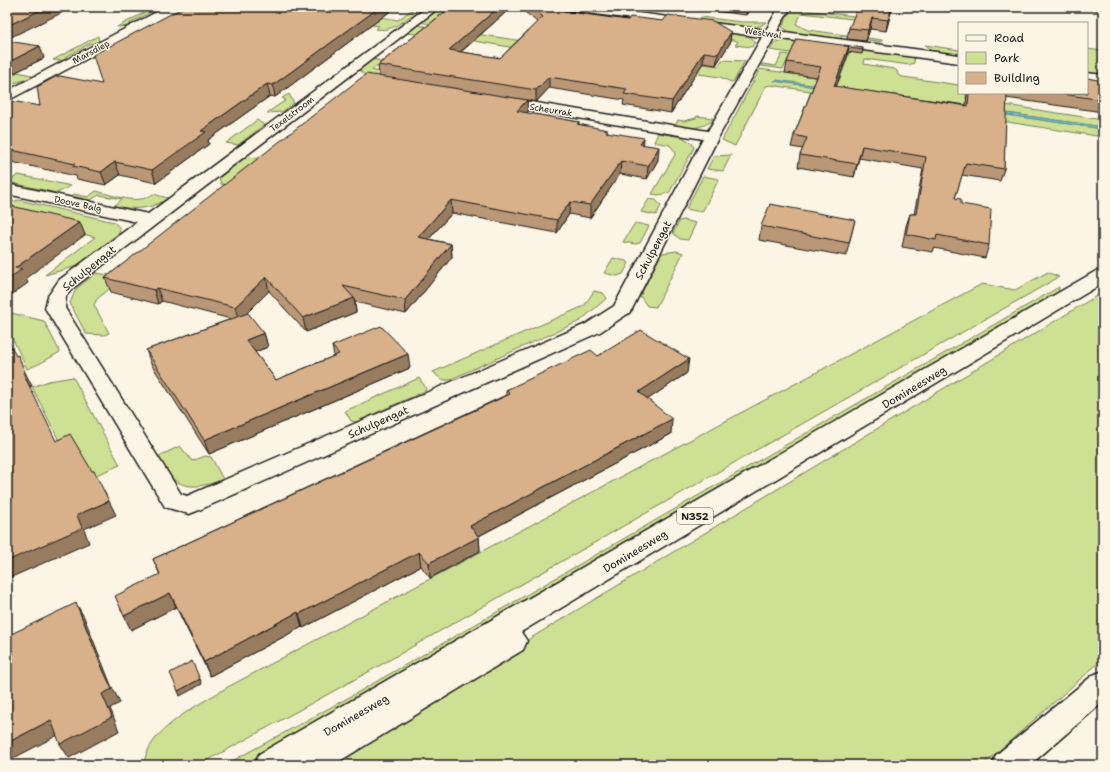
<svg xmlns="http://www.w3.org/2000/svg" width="1110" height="772" viewBox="0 0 1110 772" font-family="'Shantell Sans',sans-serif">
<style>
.green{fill:#cee094;stroke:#757e58}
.water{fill:#84d3e2;stroke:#5a8a93}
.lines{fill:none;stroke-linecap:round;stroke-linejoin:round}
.minor-casing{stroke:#1c1c1c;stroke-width:3}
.tertiary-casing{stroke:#1c1c1c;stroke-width:3}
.primary-casing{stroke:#1c1c1c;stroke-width:3}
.minor{fill:#fcf5e5;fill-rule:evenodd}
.tertiary{fill:#fcf5e5;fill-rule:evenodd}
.primary{fill:#fcf5e5;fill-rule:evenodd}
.wall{fill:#ba9877;stroke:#1c1c1c}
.shaded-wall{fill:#977c61;stroke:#1c1c1c}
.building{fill:#d8b18a;stroke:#1c1c1c}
.labels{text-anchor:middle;stroke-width:3;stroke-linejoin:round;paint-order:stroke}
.far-street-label{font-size:9px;fill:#1c1c1c;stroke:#fcf5e5}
.shield{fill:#fcf5e5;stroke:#5f5d58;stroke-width:1}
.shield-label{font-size:10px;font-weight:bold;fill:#1c1c1c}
.street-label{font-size:11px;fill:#1c1c1c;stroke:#fcf5e5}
</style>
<rect width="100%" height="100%" fill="#fcf5e5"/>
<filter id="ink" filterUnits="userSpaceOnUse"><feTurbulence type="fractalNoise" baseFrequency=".025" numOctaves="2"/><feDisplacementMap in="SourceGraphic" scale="8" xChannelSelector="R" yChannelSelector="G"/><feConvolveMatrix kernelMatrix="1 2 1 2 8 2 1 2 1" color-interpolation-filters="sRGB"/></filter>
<g filter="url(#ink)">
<g class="green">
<path d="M155,7H166L155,10L130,23V26L117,27Z"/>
<path d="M274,7L345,11L398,20L411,10L416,12C403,21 393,32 376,29L379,26L294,14Z"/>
<path d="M440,7H452L430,24L420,22Z"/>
<path d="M791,10H804L862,17L861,20L802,13L796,24L808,30L882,40V42L842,36L840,40L792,33L782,27Z"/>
<path d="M701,17L742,22H766C757,34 712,23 698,21Z"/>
<path d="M417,25L562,47L719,66L722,60L745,61L734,81L731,82L720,77L515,48L434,34L430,36L408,33Z"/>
<path d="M695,27L748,35L755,41L752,47L735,45L738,42L734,40L703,36Z"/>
<path d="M98,36L99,42L89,44L66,57L67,60L65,61L53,60Z"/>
<path d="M789,40L809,43L807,48L794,46L791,53L770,50L775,42Z"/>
<path d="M925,45L959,50V55L932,52Z"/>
<path d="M851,48L915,56L914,63L909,65L865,59L864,64L894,69L897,71L898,75L903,77L959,85V93H966V99L1103,120V127L836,88L775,81L1103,129V137L771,85L766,86L735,146L722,140L760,69L839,81Z"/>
<path d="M1087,49L1103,51V75L1087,73Z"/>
<path d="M782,54L790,55L783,69L761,66L762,64L776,66Z"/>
<path d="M372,59L383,61L372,70L383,73L378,77L365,75L360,71L362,68Z"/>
<path d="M18,72L31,75L32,78L7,85V76H11Z"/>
<path d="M289,94L294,103L282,112L267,113L286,100L282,98Z"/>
<path d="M697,116L713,118C706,130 686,128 674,127L678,120L684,121L696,118Z"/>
<path d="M257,120L264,125L238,145L226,143Z"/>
<path d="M658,133L682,137L692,143L694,148L669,193L658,195L652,194L676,153L670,145L654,142Z"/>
<path d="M731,155L723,171L707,169L714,156Z"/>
<path d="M250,157L271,161L238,187L221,184L219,178L244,158Z"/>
<path d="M18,175H19L71,186L57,193L8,182Z"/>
<path d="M703,176L719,179L702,212L686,209Z"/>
<path d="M96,191C114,195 138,206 153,194L168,198C151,210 133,210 114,206L122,199L99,195L91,200L72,196L74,194L88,197Z"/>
<path d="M649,199L656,200L661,206L656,215L641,212Z"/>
<path d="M19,200L114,222L120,228L119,233L77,266L45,275L95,237L7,216V203Z"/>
<path d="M683,220L696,223L688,240L680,239L673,233L679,221Z"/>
<path d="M635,223L649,226L640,243L635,244L623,242Z"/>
<path d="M677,251L683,253L656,307L647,306L640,296L662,253Z"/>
<path d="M613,258L626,261L629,263L623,274L617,276L604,273Z"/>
<path d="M136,267L97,299L94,305L109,333L104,335L86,334L70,303L76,289L96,273L109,275L118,268Z"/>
<path d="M1048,272L1059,277L370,671L234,746L199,765H144C146,730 199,705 226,688L982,284L1015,290Z"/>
<path d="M1059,287L1058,296L255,765H225L355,694Z"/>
<path d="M594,291L603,293L607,298L580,321L449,380H442L433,372L584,306Z"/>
<path d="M1103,292V659L983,765H320C581,608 842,450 1103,292Z"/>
<path d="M7,312L44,321L60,352L41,363L27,369L7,327Z"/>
<path d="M73,377L120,465L80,482L32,387L49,381Z"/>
<path d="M419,378L426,388L425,391L356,422L351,421L345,411Z"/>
<path d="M180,446L192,461L205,456L211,457L223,479C207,486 186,491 172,478C166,473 161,464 157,457Z"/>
</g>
<path class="water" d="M777,80L1103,127V129L774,81Z"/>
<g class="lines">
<g class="minor-casing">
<g id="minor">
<path d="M427,7H440L73,288L66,296L65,308L181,494L187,496L586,324L614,306L703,139L500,105L495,104L493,101L495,98L500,97L708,131L762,37L567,10L561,7H593L766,30L779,7H791L777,31L959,55V63L774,38L719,136L632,309L629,313L600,332L197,511L189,514L165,507L45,308L48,296L59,280L137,222L7,194V184L148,214Z"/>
<path d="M1087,73L1103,75V83L1087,81Z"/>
<path d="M1103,671V702L1030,765H992L996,755L1093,675Z"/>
</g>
</g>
<g class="tertiary-casing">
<path id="tertiary" d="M166,7H181L179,10L7,101V91Z"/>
</g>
<g class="primary-casing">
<path id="primary" d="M1103,269V283L521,632L527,641L523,650L333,765H254L259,754L1096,271Z"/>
</g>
<use href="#minor" class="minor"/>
<use href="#tertiary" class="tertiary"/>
<use href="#primary" class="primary"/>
</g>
<g class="wall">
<path d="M396,7L275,97L270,96L208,140L209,144L156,183L120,175L106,185L77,179L76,176L7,161V103L40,106L102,84Z"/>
<path d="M451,7H504L505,13L461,52L500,58L537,22L519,7H571V12L628,20L731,32L730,43L716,65L703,63L671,113L623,105L624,100L549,88L536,102L527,100L528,112L526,113L579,122V124L608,132L658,160L647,179L620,174L590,218L569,214L557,233L452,213L429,239L451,244L452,257L406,314L355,302L356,312L306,332L269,291L246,313L264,333L268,347L255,352L276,380L334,356L332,346L410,368L209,454L151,364L146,350L231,319L162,301L158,304L111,292L105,278L379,76L378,65Z"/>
<path d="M683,7H752L746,15Z"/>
<path d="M892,7L886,31L870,29L866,41L847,39L849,28Z"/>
<path d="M1069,7H1103V11Z"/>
<path d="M7,41L44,58L10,75H7Z"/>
<path d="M844,46L863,48L862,54L848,52L847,57L836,87L966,105L967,93H1087L1103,81V112L1006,98L1004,169L1000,181L962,175L955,198L961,204L989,245L985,258L934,248L933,252L902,247L906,226L910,214H914L923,169L859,158L854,177L798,167L800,155L803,149L791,147L794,135L817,77L785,73L787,62Z"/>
<path d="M855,220L846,256L759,240L761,226Z"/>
<path d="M598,356L687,373L648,399L671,434L479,536L480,551L430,578L421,566L303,628L302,627L210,676L176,607L131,630L160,575L153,559L506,395V390Z"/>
</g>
<g class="shaded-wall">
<path d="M47,7H74L7,39V26Z"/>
<path d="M380,7H396L275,97L273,85Z"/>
<path d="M499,7H504L505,13L450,61L449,50Z"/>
<path d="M565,7H571V12L562,11Z"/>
<path d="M747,7H752L746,15Z"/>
<path d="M892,7L891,13L886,31L888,20Z"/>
<path d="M872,18L870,29L866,41L868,30Z"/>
<path d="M731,32L730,43L716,65L718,54Z"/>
<path d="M40,46L44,58L10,75L7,67V63Z"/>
<path d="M849,46L847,57L832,98L834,86Z"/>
<path d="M704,52L703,63L671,113L672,101Z"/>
<path d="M549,77V88L536,102V90Z"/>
<path d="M267,84L270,96L208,140L209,144L156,183L152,170L201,131Z"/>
<path d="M527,100L528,112L517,123V111Z"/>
<path d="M644,138L643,151L640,144Z"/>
<path d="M862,146L859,158L854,177L857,164Z"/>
<path d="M659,147L658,160L647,179L648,166Z"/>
<path d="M621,161L620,174L590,218V205Z"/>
<path d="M115,162L120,175L106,185L101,172Z"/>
<path d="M451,200L452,213L419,250L418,237Z"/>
<path d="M570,202L569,214L557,233V220Z"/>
<path d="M80,222L85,235L26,278L28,283L7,298V280L15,268Z"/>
<path d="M451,244L452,257L406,314L405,300Z"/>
<path d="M266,277L269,291L239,321L235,307Z"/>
<path d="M157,288L162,301L158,304L154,290Z"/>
<path d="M354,298L356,312L306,332L303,318Z"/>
<path d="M264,333L268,347L249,354L246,340Z"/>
<path d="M408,354L410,368L209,454L204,440Z"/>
<path d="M689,359L687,373L638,406L639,392Z"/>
<path d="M25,372L32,386L30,387L23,373Z"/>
<path d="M672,419L671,434L471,540L470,526Z"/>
<path d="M109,501L116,515L84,529L89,543L7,579V561L77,515Z"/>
<path d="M479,537L480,551L430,578L429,563Z"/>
<path d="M419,552L421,566L303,628L299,614Z"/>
<path d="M170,593L176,607L131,630L124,616Z"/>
<path d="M76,603L84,617L111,685L120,703L110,708L119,731L69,758L60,744L102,694L104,672Z"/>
<path d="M298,612L302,627L210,676L204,662Z"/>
<path d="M200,679L202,684L180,696L178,691Z"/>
<path d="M51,720L60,734L10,760L7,756V743Z"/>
</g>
<g class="building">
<path d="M7,7H47L7,26Z"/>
<path d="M184,7H380L273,85L267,84L201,131L206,132L152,170L115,162L101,172L72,166L75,164L7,149V103L11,101L40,106L37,87L55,77L60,76L102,84L93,55Z"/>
<path d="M451,7H499L449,50L500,58L543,17L531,7H565L562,11L628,20L630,17L663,21L668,15L713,21L731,32L718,54L704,52L672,101L624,94L627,89L549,77L536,90L378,65Z"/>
<path d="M858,7H892L888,20L872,18L868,30L849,28Z"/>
<path d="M797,39L849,46L834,86L968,106L969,93H1007L1004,169L966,163L955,198L961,199V204L991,209L989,245L937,235L936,240L906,234L910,214H916L926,157L862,146L857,164L800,155L807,138L794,135L821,67L787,62Z"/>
<path d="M7,41L40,46L7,63Z"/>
<path d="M844,45L863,48V50L848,48L849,46H844Z"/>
<path d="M366,74L527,100L517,111L579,122L577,124L608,130L606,132L644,138L640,144L659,147L648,166L621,161L590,205L570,202L557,220L451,200L418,237L451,244L405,300L343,286L354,298L303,318L266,277L235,307L157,288L154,290L105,278Z"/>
<path d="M1087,78L1103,81V100L1055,93H1087Z"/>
<path d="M770,204L855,220L849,243L761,226Z"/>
<path d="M7,205L80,222L15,268L22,269L7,280Z"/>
<path d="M248,313L264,333L246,340L276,380L339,354L332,346L381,326L408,354L204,440L146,350Z"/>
<path d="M641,330L689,359L639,392L672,419L470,526L479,537L429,563L419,552L299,614L298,612L204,662L170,593L124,616L115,596L160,574L153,559L510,394L506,390L591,350L598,356Z"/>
<path d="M7,338L16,356L18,355L25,372L23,373L56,441L70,434L92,471H94L109,501L77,515L82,528L7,561Z"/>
<path d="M76,603L104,672L112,689L102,694L112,717L60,744L51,720L7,743V636Z"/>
<path d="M192,661L200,679L178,691L170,673Z"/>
</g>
</g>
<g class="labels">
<g class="far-street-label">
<text transform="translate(763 33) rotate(8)" y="3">Westwal</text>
<text transform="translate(91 52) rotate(-28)" y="3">Marsdiep</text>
<text transform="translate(551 110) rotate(9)" y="3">Scheurrak</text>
<text transform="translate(292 114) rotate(-37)" y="3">Texelstroom</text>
<text transform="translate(78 204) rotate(12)" y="3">Doove Balg</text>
</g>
<rect class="shield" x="677" y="508" width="36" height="16" rx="3"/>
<g class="shield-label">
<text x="695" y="520">N352</text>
</g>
<g class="street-label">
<text transform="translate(653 250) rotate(-62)" y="4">Schulpengat</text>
<text transform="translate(89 268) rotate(-39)" y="4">Schulpengat</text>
<text transform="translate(914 387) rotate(-31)" y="4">Domineesweg</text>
<text transform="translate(378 422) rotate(-24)" y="4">Schulpengat</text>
<text transform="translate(635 551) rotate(-31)" y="4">Domineesweg</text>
<text transform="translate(356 715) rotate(-30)" y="4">Domineesweg</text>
</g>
</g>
<rect width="1110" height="772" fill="none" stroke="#fcf5e5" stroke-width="24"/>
<rect x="12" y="12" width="1086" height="748" fill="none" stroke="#1c1c1c" stroke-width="1.5" filter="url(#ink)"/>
<rect x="958" y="22" width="130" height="72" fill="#fcf5e5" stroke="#a29e95"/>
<rect x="966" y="35" width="20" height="6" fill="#fcf5e5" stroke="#a29e95"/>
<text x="994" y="42" font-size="12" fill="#1c1c1c">Road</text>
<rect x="966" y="52" width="20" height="12" fill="#cee094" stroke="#a29e95"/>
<text x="994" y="62" font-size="12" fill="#1c1c1c">Park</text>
<rect x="966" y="72" width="20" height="12" fill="#d8b18a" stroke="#a29e95"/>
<text x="994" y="82" font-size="12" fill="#1c1c1c">Building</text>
</svg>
